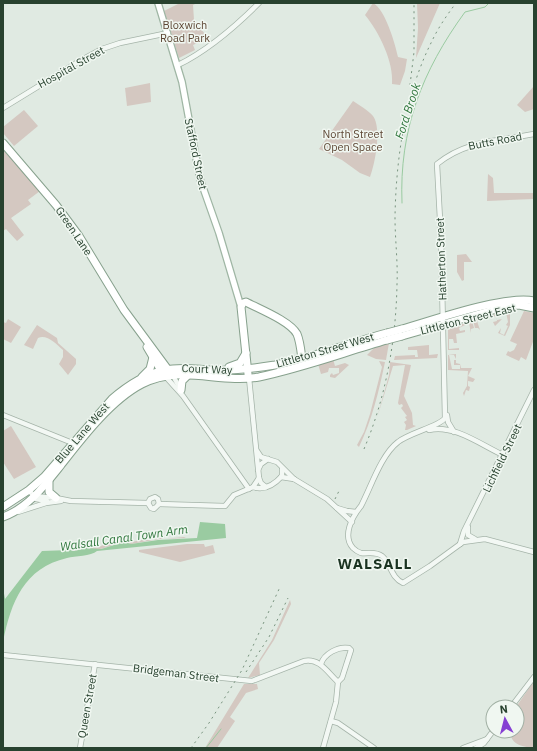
<svg xmlns="http://www.w3.org/2000/svg" width="537" height="751" viewBox="0 0 537 751" font-family="'IBM Plex Sans',sans-serif">
<style>
.green{fill:#d4c8c1}
.water{fill:#9acba1}
.lines{fill:none;stroke-linecap:round;stroke-linejoin:round}
.stream{stroke:#9acba1;stroke-width:1}
.minor-casing{stroke:#a5b4a9;stroke-width:6}
.major-casing{stroke:#9fb6a4;stroke-width:8}
.highway-casing{stroke:#87a18d;stroke-width:9}
.minor{stroke:#f3f8f4;stroke-width:4.5}
.major{stroke:#fff;stroke-width:5.5}
.highway{stroke:#fff;stroke-width:7}
.rail{stroke:#79947f;stroke-width:1;stroke-dasharray:2 4;stroke-linecap:butt}
.highway-bridge-casing{stroke:#87a18d;stroke-width:9;stroke-linecap:butt}
.highway-bridge{stroke:#fff;stroke-width:7}
.labels{text-anchor:middle;stroke-width:3;stroke-linejoin:round;paint-order:stroke}
.park-label{font-size:11px;fill:#5e4735;stroke:#f0f7f1}
.street-label{font-size:11px;fill:#28422f;stroke:#f0f7f1}
.water-label{font-size:12px;font-style:italic;fill:#30773d;stroke:#f0f7f1}
.district-label{font-size:15px;font-weight:bold;letter-spacing:1px;fill:#1a3321;stroke:#f0f7f1}
</style>
<rect width="100%" height="100%" fill="#e0eae2"/>
<g class="green">
<path d="M180,3H197L193,5L194,20L208,38L193,45L195,50L179,58L164,11Z"/>
<path d="M373,3C385,9 395,43 398,57L407,59L405,71L400,85L392,84C394,62 379,32 365,15Z"/>
<path d="M417,3H440L416,58L418,28Z"/>
<path d="M150,83L151,102L127,106L125,88Z"/>
<path d="M534,86V109L525,112L517,105Z"/>
<path d="M353,101C359,105 368,110 373,116C382,128 375,164 370,177L360,173L342,160L319,149Z"/>
<path d="M24,110L38,126L14,146L3,133V127Z"/>
<path d="M3,149L40,191L28,200L31,204L11,218L24,235L17,241L6,229L3,231Z"/>
<path d="M488,174L493,178L494,193H534V199L487,201Z"/>
<path d="M466,254L472,262H464V280L462,281L457,272V255Z"/>
<path d="M510,310V325L505,336L498,333L501,328L500,333L504,335L508,326L506,325L508,322L506,312L496,316L497,320L502,319L495,326L493,322L497,321L496,316L477,321L480,330L478,328H475L473,320Z"/>
<path d="M524,311L534,313V339L526,360L521,357L519,361L506,355L508,351L510,352L514,350L517,344L510,341Z"/>
<path d="M8,319L21,327L11,343L3,339V322L6,323Z"/>
<path d="M472,321L474,328L471,329V333L469,323L459,328L460,331L465,330V332L456,334L457,343H454L453,339H449V349L459,348V350H448V328Z"/>
<path d="M37,325L57,338L58,343L76,359V364L68,375L59,364L63,357V350C56,344 47,334 38,338L33,349L24,345Z"/>
<path d="M389,343L386,360L376,359L367,355L374,348Z"/>
<path d="M429,345V355L438,354L437,358L394,360L395,356L415,355V357H418L417,350H408V347Z"/>
<path d="M456,354V359L454,355H449L452,369H460V365H454V360H456V363L460,364L461,368H472L468,376L475,379L473,382L468,381V386L470,387L469,391L466,390L464,396L463,393L467,386L468,371L448,370V355Z"/>
<path d="M333,359L335,366L345,363L349,365L335,378L330,377V375L332,373L333,375L339,373V368H329L328,372L321,374L318,364Z"/>
<path d="M379,361L385,362C379,391 372,420 359,447L357,445L364,432L370,414L382,367Z"/>
<path d="M390,362L411,365L404,396L412,413L413,425L416,426L407,430H405L406,425L404,422L407,420L405,417L407,416L401,408L403,406L402,404L399,405L398,403L405,365L393,366L377,418L389,375Z"/>
<path d="M11,426L36,467L14,479L3,462V431Z"/>
<path d="M159,537L163,539L184,537L186,538L159,539L131,544L124,542L97,550L88,548L79,551L71,550L80,549L84,546L94,545L97,548L105,544L122,540L132,542L140,540H153Z"/>
<path d="M187,544H204L205,547L213,545L215,553L180,562L139,552V550Z"/>
<path d="M290,600L291,604L274,640L259,663L260,675L248,678L272,640Z"/>
<path d="M534,681V748H533C521,746 511,745 510,731H517V707H516Z"/>
<path d="M244,684H257L258,689L246,693L230,717L235,721L217,748H205Z"/>
</g>
<path class="water" d="M200,522L225,524L226,538L97,551C91,556 75,556 67,558C24,568 11,602 3,642V588L5,599L42,551L70,550L74,551L86,548L101,549L124,542L131,544L158,540L197,538Z"/>
<g class="lines">
<g class="stream">
<path d="M402,203C399,130 422,71 465,12L485,7L489,3"/>
<path d="M206,748L221,729"/>
</g>
<g class="minor-casing">
<g id="minor">
<path d="M178,65C209,50 235,27 259,3"/>
<path d="M3,108L78,62L102,49L120,43L168,33"/>
<path d="M534,134C499,141 466,140 437,164L441,238L445,418C440,426 409,433 398,442C381,455 371,487 361,506C352,517 342,536 353,548C355,550 358,552 361,553C368,554 375,551 382,556C391,563 391,578 403,583L430,566L463,542L485,539L534,552"/>
<path d="M172,374L181,390"/>
<path d="M165,376L183,396L249,489"/>
<path d="M249,378L259,478L261,483L266,487"/>
<path d="M3,415L70,442"/>
<path d="M447,415L448,422L454,432"/>
<path d="M429,430C454,424 481,445 503,455"/>
<path d="M257,451L261,457L277,462L294,479L327,499L352,522"/>
<path d="M258,470L261,464L268,459"/>
<path d="M281,477L294,479"/>
<path d="M253,487C265,491 274,485 282,476V469"/>
<path d="M29,490L36,499L47,501"/>
<path d="M34,496L56,498L71,501L148,503"/>
<path d="M148,503L150,499L155,497L158,499L159,504"/>
<path d="M148,503L151,508L154,509L159,504"/>
<path d="M159,504L225,506L234,495L253,487L259,478"/>
<path d="M337,508L347,511L356,512"/>
<path d="M18,512L46,503L61,501"/>
<path d="M468,527V535L475,539"/>
<path d="M460,544L464,531L534,390"/>
<path d="M3,655L252,681L304,661C320,658 327,672 338,682"/>
<path d="M321,664C324,654 338,646 349,648L351,650L342,678L338,682L336,702L323,748"/>
<path d="M511,707L534,677"/>
<path d="M331,721L338,723L374,748"/>
<path d="M80,748L95,664"/>
<path d="M463,748L487,739"/>
<path d="M476,748L484,743L493,731"/>
</g>
</g>
<g class="major-casing">
<path id="major" d="M158,3L182,82L200,179L219,233L241,307"/>
</g>
<g class="highway-casing">
<g id="highway">
<path d="M3,143L56,205L79,236L124,310L169,371"/>
<path d="M402,329C434,320 504,295 534,301"/>
<path d="M402,336L507,306L519,305L534,308"/>
<path d="M147,347L163,374"/>
<path d="M229,367L240,363L246,353"/>
<path d="M248,374L241,307L243,303L246,302C259,309 290,321 297,334C300,341 301,351 302,359"/>
<path d="M142,377L150,369L153,357"/>
<path d="M181,390L182,381L189,374"/>
<path d="M49,479V492L56,498"/>
<path d="M3,507L29,490L44,477L112,399C127,386 146,374 165,370C182,366 200,370 217,370C236,371 256,368 275,365C313,358 349,343 387,333"/>
<path d="M3,517C28,508 45,485 61,465C82,438 111,400 142,384C181,364 219,384 259,377C302,368 345,352 387,340"/>
</g>
</g>
<use href="#minor" class="minor"/>
<use href="#major" class="major"/>
<use href="#highway" class="highway"/>
<g class="rail">
<path d="M410,85L414,52V3"/>
<path d="M364,449C386,397 396,340 397,284C398,262 395,240 395,217C396,159 405,94 432,41C438,28 447,15 456,3"/>
<path d="M335,499L340,489"/>
<path d="M246,672L269,637L288,598"/>
<path d="M191,748L209,723L242,670L280,587"/>
</g>
<g class="highway-bridge-casing">
<g id="highway-bridge">
<path d="M387,333L402,329"/>
<path d="M387,340L402,336"/>
</g>
</g>
<use href="#highway-bridge" class="highway-bridge"/>
</g>
<g class="labels">
<g class="park-label">
<text x="185" y="29">Bloxwich<tspan x="185" dy="13">Road Park</tspan></text>
<text x="353" y="138">North Street<tspan x="353" dy="13">Open Space</tspan></text>
</g>
<g class="street-label">
<text transform="translate(71 67) rotate(-29)" y="4">Hospital Street</text>
<text transform="translate(495 141) rotate(-11)" y="4">Butts Road</text>
<text transform="translate(196 154) rotate(78)" y="4">Stafford Street</text>
<text transform="translate(74 231) rotate(56)" y="4">Green Lane</text>
<text transform="translate(441 259) rotate(-92)" y="4">Hatherton Street</text>
<text transform="translate(468 319) rotate(-14)" y="4">Littleton Street East</text>
<text transform="translate(325 350) rotate(-16)" y="4">Littleton Street West</text>
<text transform="translate(207 369) rotate(2)" y="4">Court Way</text>
<text transform="translate(82 433) rotate(-49)" y="4">Blue Lane West</text>
<text transform="translate(502 458) rotate(-64)" y="4">Lichfield Street</text>
<text transform="translate(176 673) rotate(7)" y="4">Bridgeman Street</text>
<text transform="translate(87 706) rotate(-80)" y="4">Queen Street</text>
</g>
<g class="water-label">
<text transform="translate(408 111) rotate(-72)" y="4">Ford Brook</text>
<text transform="translate(124 538) rotate(-8)" y="4">Walsall Canal Town Arm</text>
</g>
<g class="district-label">
<text x="375" y="569">WALSALL</text>
</g>
</g>
<rect width="537" height="751" fill="none" stroke="#28422f" stroke-width="8"/>
<g transform="translate(505 719) rotate(353)"><circle r="19" fill="#f0f7f1" stroke="#a0afa3"/>
<path d="M0-3L7 15L0 10L-7 15Z" fill="#8640d3"/>
<text y="-6" font-size="11" font-weight="bold" text-anchor="middle" fill="#28422f">N</text>
</g>
</svg>
